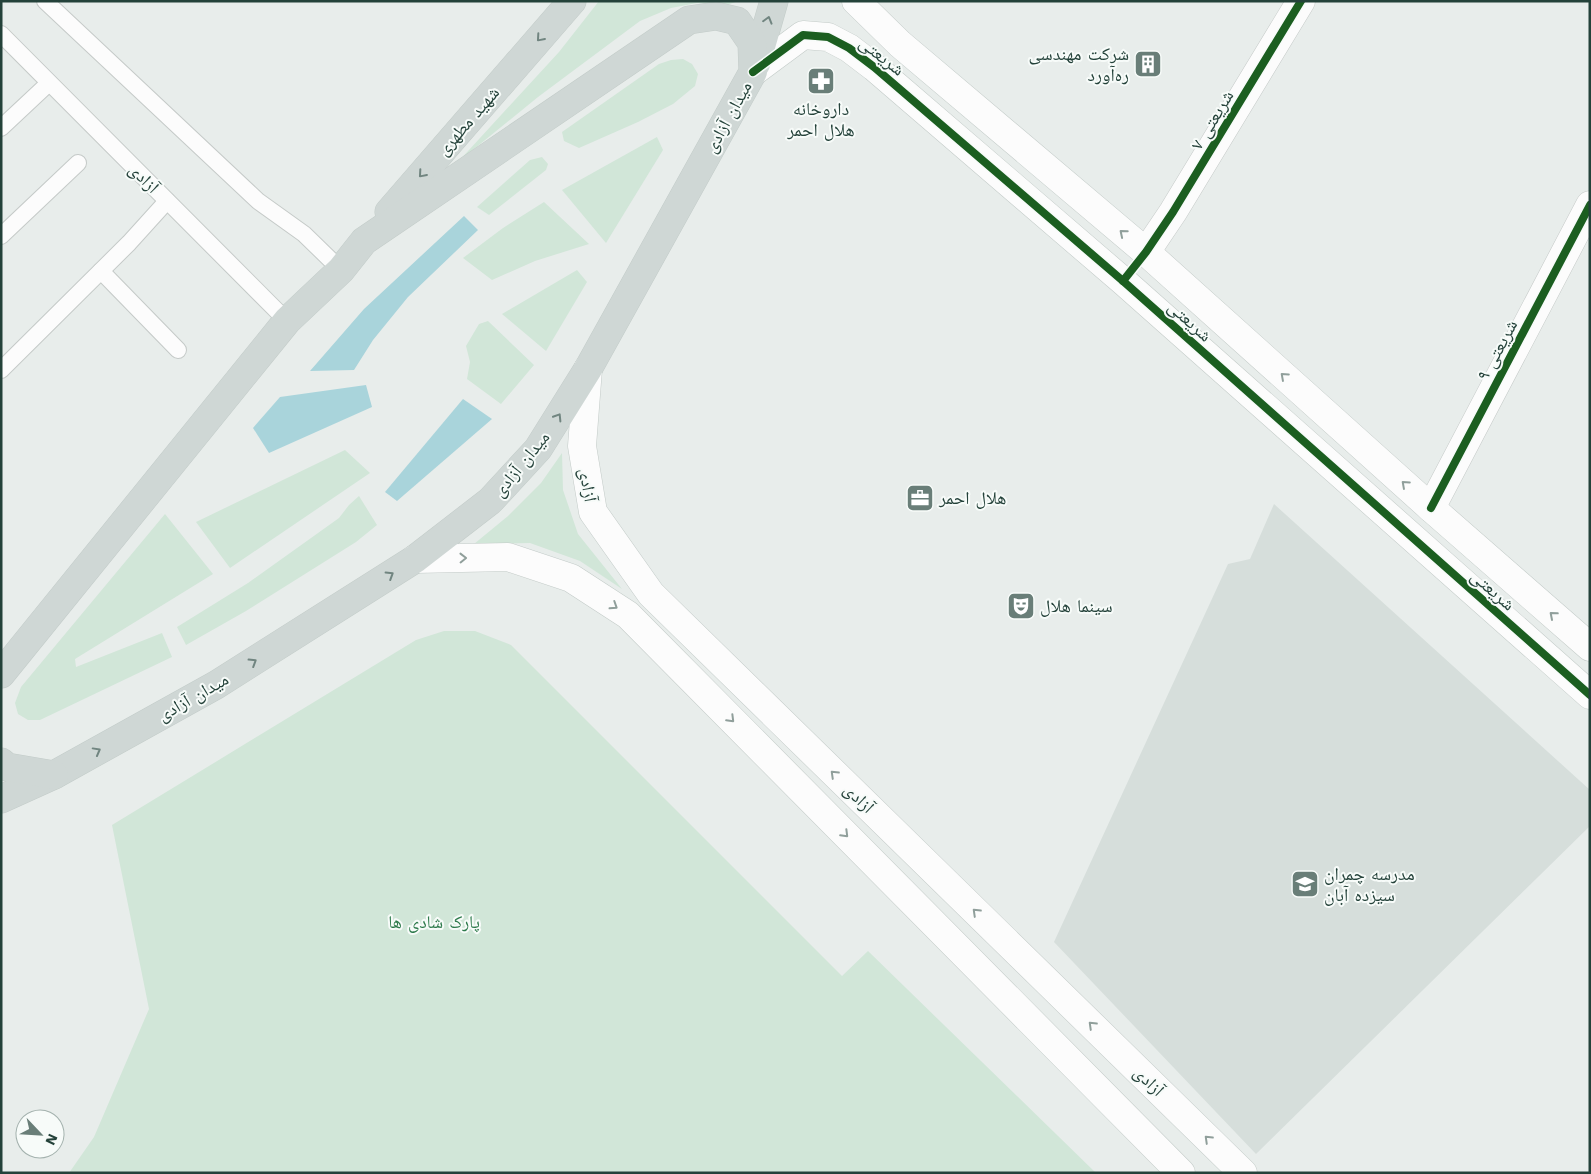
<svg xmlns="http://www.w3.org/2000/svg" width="1591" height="1174" viewBox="0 0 1591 1174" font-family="'Work Sans','Noto Naskh Arabic',sans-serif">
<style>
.built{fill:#d6dedb}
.green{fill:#d1e6d8}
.water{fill:#a9d4db}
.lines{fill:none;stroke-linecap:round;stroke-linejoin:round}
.lane-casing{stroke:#c5cac8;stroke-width:18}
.street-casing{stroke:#c5cac8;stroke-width:29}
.secondary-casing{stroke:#c3cbc8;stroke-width:29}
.primary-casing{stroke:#c3ccc9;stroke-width:29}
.lane{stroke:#fcfcfc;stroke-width:16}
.street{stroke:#fcfcfc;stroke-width:28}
.secondary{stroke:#fcfcfc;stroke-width:28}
.primary{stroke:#cfd7d5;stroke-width:28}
.cycleway-casing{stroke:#f7fbf9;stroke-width:11}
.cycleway{stroke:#1b5e20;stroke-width:8}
.oneway{stroke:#718580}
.oneway2{stroke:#909f9b}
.labels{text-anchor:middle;stroke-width:4;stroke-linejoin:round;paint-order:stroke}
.poi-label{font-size:18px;fill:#24423a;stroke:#f7fbf9;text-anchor:start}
.street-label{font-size:18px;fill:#24423a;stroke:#f7fbf9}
.park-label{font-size:18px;fill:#2d7a4b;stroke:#f7fbf9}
</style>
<rect width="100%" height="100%" fill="#e8edeb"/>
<path class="built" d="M1274,504L1590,790V826L1256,1154L1054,942L1228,564L1250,559Z"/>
<g class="green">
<path d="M599,1H739L726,5L697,3L671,8L640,21L538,97L458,162L559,52Z"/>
<path d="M683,59L692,64L698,74L695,86L673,104L638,122L579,148L564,141L562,132L659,64L671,60Z"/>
<path d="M657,137L663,150L606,243L562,190Z"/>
<path d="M542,157L548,164L546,170L489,215L477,207L530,160Z"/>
<path d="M544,202L589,244L535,261L492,280L463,258L503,228Z"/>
<path d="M577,270L587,282L546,351L502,314Z"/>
<path d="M488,321L534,365L501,404L467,379L470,362L466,346L479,324Z"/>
<path d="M345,450L370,473L230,568L196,522Z"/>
<path d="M562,453L563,490L578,534L622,589L580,561L530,543L474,544L508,516L541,483Z"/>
<path d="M359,496L377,525L356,542L246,611L186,645L177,627L248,583L339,518L349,505Z"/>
<path d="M165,514L213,574L75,659L76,667L162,633L172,657L40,720H28L18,714L15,703L21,687Z"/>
<path d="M444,631H475L511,645L842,976L868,951L1096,1173H69L94,1137L149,1009L112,825L416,640Z"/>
</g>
<g class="water">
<path d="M464,216L478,230L408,297L373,340L354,370L310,371L364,309Z"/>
<path d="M366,385L372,407L269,453L253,428L280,397Z"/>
<path d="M463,399L492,419L397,501L385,492Z"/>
</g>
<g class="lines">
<g class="lane-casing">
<g id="lane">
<path d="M45,1L258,201L304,234L341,270"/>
<path d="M1,34L287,321"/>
<path d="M1,128L49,83"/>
<path d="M1,236L78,163"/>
<path d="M101,271L178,350"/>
<path d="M1,370L129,243L167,201"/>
</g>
</g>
<g class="street-casing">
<g id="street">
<path d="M1146,252L1173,212L1301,1"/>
<path d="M1431,508L1590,205"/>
</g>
</g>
<g class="secondary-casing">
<g id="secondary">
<path d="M856,1L900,44L1146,252L1431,508L1590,647"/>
<path d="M753,72L803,35L828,37L849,48L874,67L1123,281L1590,695"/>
<path d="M588,369L582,446L593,512L651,594L1243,1173"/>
<path d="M415,559L508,557L571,578L628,615L1181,1173"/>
</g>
</g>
<g class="primary-casing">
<g id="primary">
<path d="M756,64L774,1"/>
<path d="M389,212L572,1"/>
<path d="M1,674L287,321L341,270L364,241L689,20L716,16L737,21L752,43L753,72L588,369L538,449L490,501L415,559L216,685L54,775L1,799"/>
<path d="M1,762L7,767L54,775"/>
</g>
</g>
<use href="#lane" class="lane"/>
<use href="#street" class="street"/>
<use href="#secondary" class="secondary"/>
<use href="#primary" class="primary"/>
<g class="cycleway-casing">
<g id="cycleway">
<path d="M753,72L803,35L828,37L849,48L874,67L1123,281L1590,695"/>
<path d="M1123,281L1146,252L1173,212L1301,1"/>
<path d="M1431,508L1590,205"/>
</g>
</g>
<use href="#cycleway" class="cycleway"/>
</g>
<defs><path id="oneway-chevron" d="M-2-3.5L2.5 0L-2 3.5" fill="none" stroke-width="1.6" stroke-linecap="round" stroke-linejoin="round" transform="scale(1.25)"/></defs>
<g class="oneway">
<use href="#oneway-chevron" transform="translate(768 20) rotate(-74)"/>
<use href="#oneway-chevron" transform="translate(540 38) rotate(131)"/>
<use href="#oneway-chevron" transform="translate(422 174) rotate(131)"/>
<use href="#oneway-chevron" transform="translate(558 417) rotate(-58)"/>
<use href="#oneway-chevron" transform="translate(390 575) rotate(-32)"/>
<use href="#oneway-chevron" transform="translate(253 662) rotate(-32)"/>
<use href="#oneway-chevron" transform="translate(97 751) rotate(-29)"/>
</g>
<g class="oneway2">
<use href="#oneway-chevron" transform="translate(1123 233) rotate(-140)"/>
<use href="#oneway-chevron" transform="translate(1284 376) rotate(-138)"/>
<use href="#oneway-chevron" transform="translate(1405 484) rotate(-138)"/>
<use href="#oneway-chevron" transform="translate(463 558) rotate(-1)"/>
<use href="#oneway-chevron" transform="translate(614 606) rotate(33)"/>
<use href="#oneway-chevron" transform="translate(1553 615) rotate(-139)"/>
<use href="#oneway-chevron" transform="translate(731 719) rotate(45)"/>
<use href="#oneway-chevron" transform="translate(834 774) rotate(-136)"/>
<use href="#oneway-chevron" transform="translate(845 834) rotate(45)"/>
<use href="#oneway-chevron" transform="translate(976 912) rotate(-136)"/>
<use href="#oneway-chevron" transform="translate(1092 1025) rotate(-136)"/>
<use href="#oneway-chevron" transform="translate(1208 1139) rotate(-136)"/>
</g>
<defs>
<g id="building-square" transform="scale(1.4375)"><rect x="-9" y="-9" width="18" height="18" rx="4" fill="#697e78" stroke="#f7fbf9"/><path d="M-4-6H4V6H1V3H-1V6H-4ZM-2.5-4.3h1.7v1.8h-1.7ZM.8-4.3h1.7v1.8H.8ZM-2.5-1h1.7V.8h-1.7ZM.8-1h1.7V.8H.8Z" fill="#fff"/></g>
<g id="pharmacy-square" transform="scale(1.4375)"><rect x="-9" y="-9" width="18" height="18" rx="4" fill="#697e78" stroke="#f7fbf9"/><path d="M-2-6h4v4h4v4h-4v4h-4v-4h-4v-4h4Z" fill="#fff"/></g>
<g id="office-square" transform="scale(1.4375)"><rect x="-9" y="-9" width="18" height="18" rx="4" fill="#697e78" stroke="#f7fbf9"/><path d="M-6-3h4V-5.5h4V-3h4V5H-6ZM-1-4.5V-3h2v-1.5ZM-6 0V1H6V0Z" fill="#fff"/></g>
<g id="theatre-square" transform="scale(1.4375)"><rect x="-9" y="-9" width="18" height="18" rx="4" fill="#697e78" stroke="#f7fbf9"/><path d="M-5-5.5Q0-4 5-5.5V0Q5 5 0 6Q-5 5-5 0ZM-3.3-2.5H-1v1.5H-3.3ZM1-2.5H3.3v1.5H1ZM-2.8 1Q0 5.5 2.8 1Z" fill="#fff"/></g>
<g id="school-square" transform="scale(1.4375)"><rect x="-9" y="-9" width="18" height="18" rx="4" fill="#697e78" stroke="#f7fbf9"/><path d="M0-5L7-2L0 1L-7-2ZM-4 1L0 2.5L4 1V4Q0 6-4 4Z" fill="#fff"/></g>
</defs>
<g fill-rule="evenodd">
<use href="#building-square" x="1148" y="64"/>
<use href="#pharmacy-square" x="821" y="81"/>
<use href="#office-square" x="920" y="498"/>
<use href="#theatre-square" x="1021" y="606"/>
<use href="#school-square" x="1305" y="884"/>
</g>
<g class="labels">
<g class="poi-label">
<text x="1129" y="60" text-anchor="end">شرکت مهندسی<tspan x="1129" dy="21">ره‌آورد</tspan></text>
<text x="821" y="115" text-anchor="middle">داروخانه<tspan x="821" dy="21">هلال احمر</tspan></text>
<text x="939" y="504">هلال احمر</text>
<text x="1040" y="612">سینما هلال</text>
<text x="1324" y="880">مدرسه چمران<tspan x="1324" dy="21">سیزده آبان</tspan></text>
</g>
<g class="street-label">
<text transform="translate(882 56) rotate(38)" y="6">شریعتی</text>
<text transform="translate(728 117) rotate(-61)" y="6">میدان آزادی</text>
<text transform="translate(1212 120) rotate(-59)" y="6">شریعتی ۷</text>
<text transform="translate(468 121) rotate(-49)" y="6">شهید مطهری</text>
<text transform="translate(144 178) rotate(45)" y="6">آزادی</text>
<text transform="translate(1190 321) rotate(42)" y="6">شریعتی</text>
<text transform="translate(1497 350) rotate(-62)" y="6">شریعتی ۹</text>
<text transform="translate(521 464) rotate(-51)" y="6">میدان آزادی</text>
<text transform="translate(588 485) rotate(80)" y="6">آزادی</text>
<text transform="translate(1493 590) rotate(41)" y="6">شریعتی</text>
<text transform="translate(193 697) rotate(-30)" y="6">میدان آزادی</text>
<text transform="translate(859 798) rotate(44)" y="6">آزادی</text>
<text transform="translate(1149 1081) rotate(44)" y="6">آزادی</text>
</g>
<g class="park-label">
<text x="434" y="928">پارک شادی ها</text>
</g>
</g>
<rect width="1591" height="1174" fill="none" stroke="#24423a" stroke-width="5"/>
<g transform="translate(40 1134) rotate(115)"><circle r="24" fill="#f7fbf9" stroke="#a3b1ad"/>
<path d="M0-4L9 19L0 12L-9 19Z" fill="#697e78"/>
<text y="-8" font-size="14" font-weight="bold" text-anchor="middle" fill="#24423a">N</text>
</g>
</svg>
